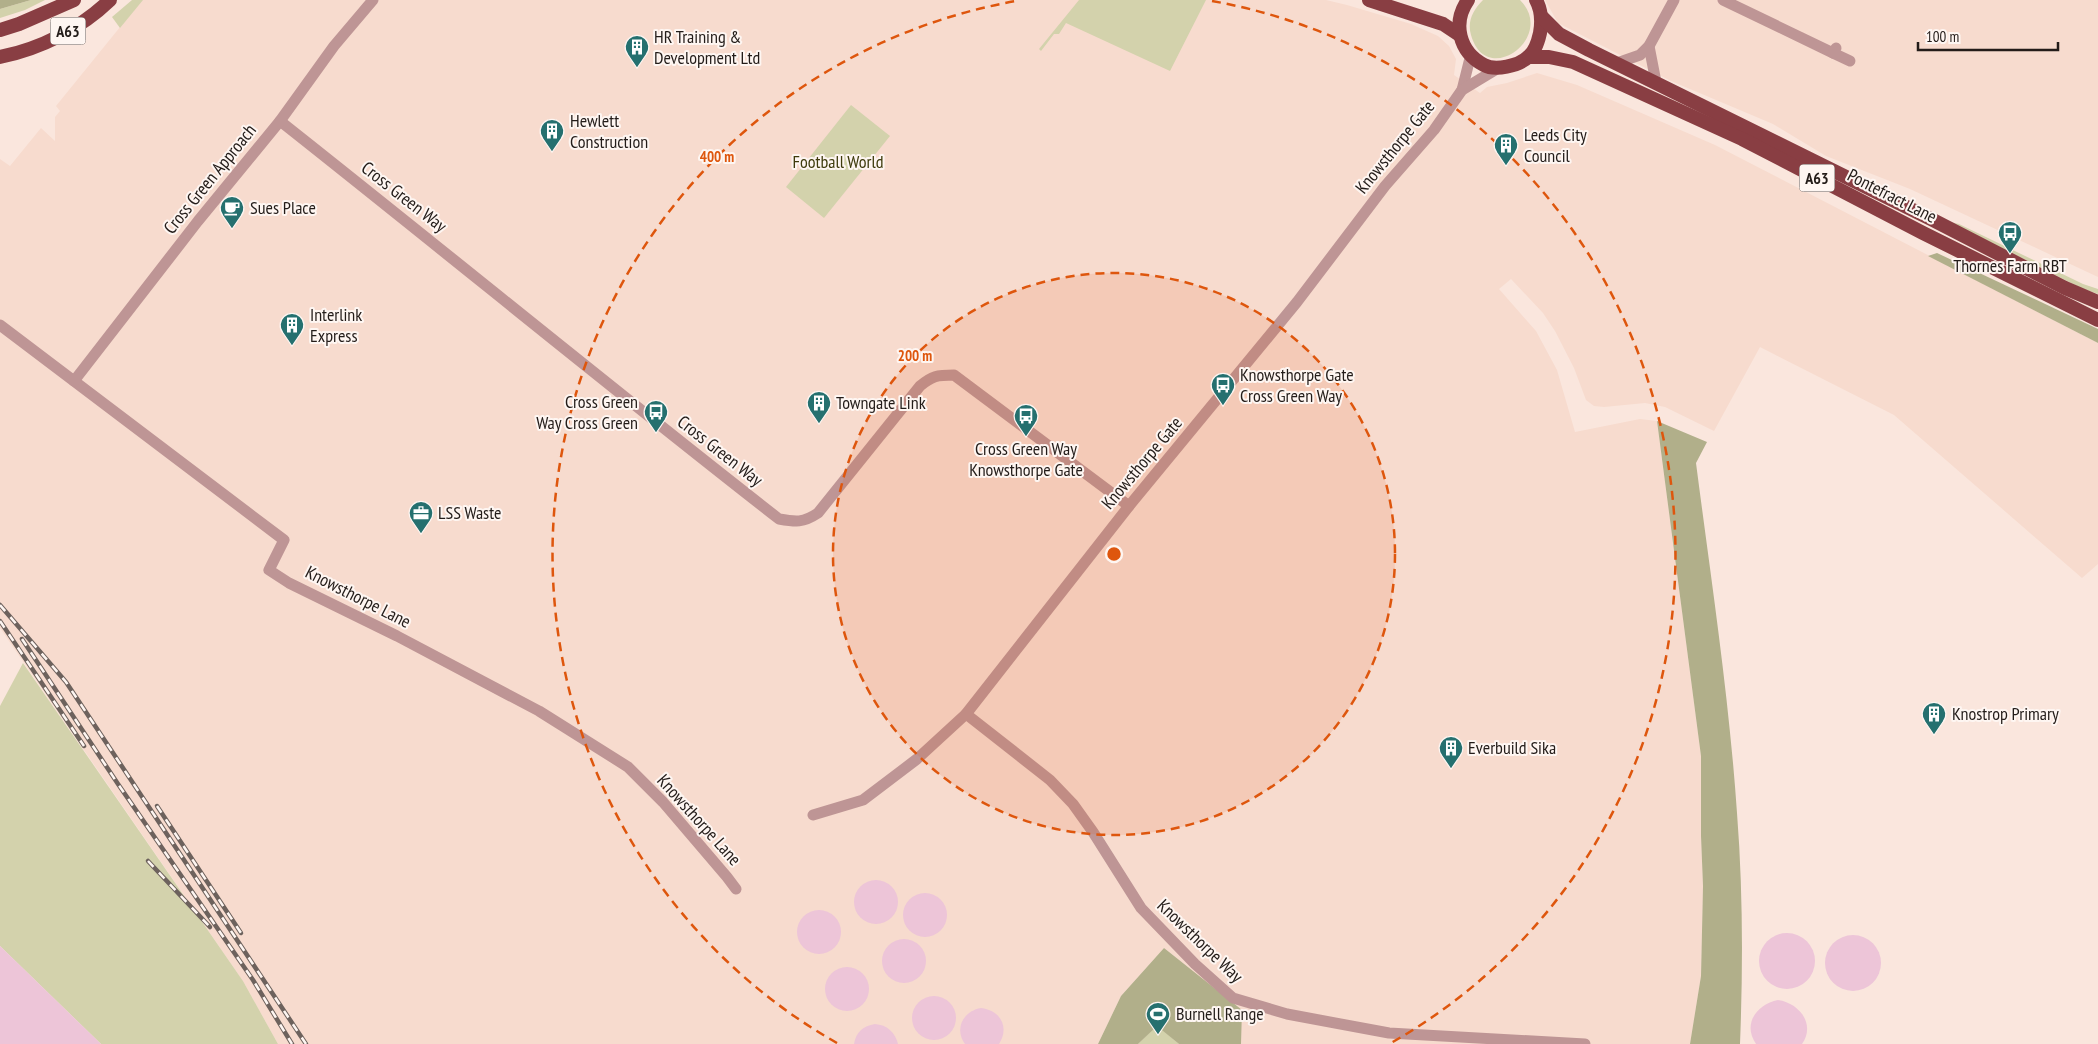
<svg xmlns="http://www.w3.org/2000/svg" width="2098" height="1044" viewBox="0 0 2098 1044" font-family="'PT Sans Narrow',sans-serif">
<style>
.built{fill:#f7dbce}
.green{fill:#d3d2ac}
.forest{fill:#b1af8a}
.water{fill:#edc5d8}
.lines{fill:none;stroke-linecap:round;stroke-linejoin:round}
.minor{stroke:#be9595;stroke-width:11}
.trunk{stroke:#893e43;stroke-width:14}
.rail-casing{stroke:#6d625d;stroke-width:4.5}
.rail{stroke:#fef6f2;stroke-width:2.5;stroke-dasharray:8;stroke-linecap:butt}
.ring{fill:none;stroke:#de560d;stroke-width:2.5;stroke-dasharray:9 6}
.labels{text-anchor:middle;stroke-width:4;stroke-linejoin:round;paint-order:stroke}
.shield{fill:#fef6f2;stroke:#655d5a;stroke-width:1}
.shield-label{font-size:16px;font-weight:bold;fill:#231c19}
.poi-label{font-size:18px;fill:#231c19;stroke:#fef6f2;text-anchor:start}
.street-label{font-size:18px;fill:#231c19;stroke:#fef6f2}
.park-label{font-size:18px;fill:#3e3b0c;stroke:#fef6f2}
.centre{fill:#de560d;stroke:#fef6f2;stroke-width:2.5}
.ring-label{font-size:15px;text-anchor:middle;font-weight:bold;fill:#de560d;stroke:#fef6f2;stroke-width:4;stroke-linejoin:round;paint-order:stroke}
</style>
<rect width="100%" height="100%" fill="#fae6dd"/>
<g class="built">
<path d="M142,0H1326L1347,5L1411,24L1438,36L1449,46L1456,59L1454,75L1480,93L1487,87L1507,83L1537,73L1577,85L1715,145L2098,343V564L2082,578L1894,415L1760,347L1714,431L1665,407L1645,403L1604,407L1594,406L1586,400L1574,368L1555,331L1543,313L1511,279L1499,289L1536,331L1557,370L1575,432L1640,419L1657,421L1701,756V836L1703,886L1701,976L1690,1044H1241V1010L1164,948L1121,996L1098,1044H278L243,981L0,628V159L10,166L41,128L55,141V117L60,111L56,106Z"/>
<path d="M1545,0H2098V277L1910,189L1826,156L1773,124L1671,81L1558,23Z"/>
</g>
<g class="green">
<path d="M31,0H45L25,10L0,18V9Z"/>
<path d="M132,0H143L120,28L112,17Z"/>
<path d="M1079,0H1206L1170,71L1066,23L1059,34H1054L1041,51L1039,49Z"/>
<path d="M1483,0H1520C1557,37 1486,89 1471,35C1467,21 1473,10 1483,0Z"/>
<path d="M851,105L890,136L824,218L786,187Z"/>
<path d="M1950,222L1959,224L2083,284L2098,289V294L2081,288Z"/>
<path d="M23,663L243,981L278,1044H101L0,946V706Z"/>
<path d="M1157,1025L1179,1044H1138Z"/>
</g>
<g class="forest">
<path d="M0,0H31L0,9Z"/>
<path d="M1937,253L2098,329V343L1928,256Z"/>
<path d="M1657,421L1707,442L1696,463C1711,579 1729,696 1737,813C1743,890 1743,967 1740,1044H1690L1701,976L1703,886L1701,836V756Z"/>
<path d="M1164,948L1242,1010L1241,1044H1179L1157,1026L1138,1044H1098L1121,996Z"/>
</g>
<g class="water">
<circle cx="876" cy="902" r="22"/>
<circle cx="925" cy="915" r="22"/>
<circle cx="819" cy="932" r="22"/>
<circle cx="1787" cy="961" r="28"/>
<circle cx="1853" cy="963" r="28"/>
<circle cx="904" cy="961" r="22"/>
<path d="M0,946L101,1044H0Z"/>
<circle cx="847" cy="989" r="22"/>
<circle cx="934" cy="1018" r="22"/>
<path d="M1778,1000C1799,1003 1816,1024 1802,1044H1756C1742,1024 1757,1004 1778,1000Z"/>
<path d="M981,1008C1000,1010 1010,1027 999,1044H965C954,1029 963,1011 981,1008Z"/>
<path d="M875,1024C887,1025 895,1032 898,1044H854C856,1032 863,1026 875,1024Z"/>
</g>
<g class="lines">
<g class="minor">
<path d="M1723,0L1833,53"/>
<path d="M1649,46L1656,82"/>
<path d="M1836,48L1833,53L1850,61"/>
<path d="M1617,63L1640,55L1649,46L1674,0"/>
<path d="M1462,90L1471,54"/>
<path d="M280,121C447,253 611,388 779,519C796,522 803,523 818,513L920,386C932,376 937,375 954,375L1129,506"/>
<path d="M0,325L284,540L269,570L289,583L397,636L539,711L628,767L663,802L727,877L736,889"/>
<path d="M74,381L198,221L280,121L334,46L373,0"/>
<path d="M966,714L1050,780L1073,804L1093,832L1141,908L1195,964L1233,998L1287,1014L1389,1033L1585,1044"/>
<path d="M813,815L863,800L917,759L966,714L1129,506L1297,302L1385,186L1434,130L1462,90L1500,67"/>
</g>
<g class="trunk">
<path d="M1369,0L1443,24L1458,34"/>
<path d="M1468,0C1452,23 1459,52 1484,65C1495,71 1519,66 1528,57C1535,52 1538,42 1540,33C1542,22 1542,11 1536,0"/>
<path d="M1541,16L1559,34L1589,50L1931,219L2065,288L2098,302"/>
<path d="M0,30L19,24L74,0"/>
<path d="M0,57C40,49 80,29 110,0"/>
<path d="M1529,57H1549L1573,62L1742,139L1923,233L2098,320"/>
</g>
<g class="rail-casing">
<g id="rail">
<path d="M0,605L66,682L306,1044"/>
<path d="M0,621L84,746"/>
<path d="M22,639L118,784L253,980L292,1044"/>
<path d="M157,806L241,933"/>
<path d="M148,861L210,927"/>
</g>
</g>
<use href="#rail" class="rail"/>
</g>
<circle cx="1114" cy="554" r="281" fill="#de560d" fill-opacity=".12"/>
<g class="ring">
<circle cx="1114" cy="554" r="281"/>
<path d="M837 1043A562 562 0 0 1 1016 1M1212 1A562 562 0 0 1 1391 1043"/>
</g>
<defs>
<g id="building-pin" transform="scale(1.25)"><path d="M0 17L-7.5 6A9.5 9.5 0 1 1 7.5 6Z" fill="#25706f" stroke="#fef6f2"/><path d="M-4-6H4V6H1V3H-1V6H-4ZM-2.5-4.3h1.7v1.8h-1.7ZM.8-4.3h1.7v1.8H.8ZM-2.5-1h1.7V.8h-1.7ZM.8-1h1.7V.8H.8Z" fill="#fff"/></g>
<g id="cafe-pin" transform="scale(1.25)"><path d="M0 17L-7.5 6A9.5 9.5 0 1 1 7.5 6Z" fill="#25706f" stroke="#fef6f2"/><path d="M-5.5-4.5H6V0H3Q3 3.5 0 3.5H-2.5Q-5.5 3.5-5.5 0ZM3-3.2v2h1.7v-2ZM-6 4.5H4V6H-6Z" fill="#fff"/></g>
<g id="bus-pin" transform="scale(1.25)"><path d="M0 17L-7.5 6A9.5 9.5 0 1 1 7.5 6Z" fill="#25706f" stroke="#fef6f2"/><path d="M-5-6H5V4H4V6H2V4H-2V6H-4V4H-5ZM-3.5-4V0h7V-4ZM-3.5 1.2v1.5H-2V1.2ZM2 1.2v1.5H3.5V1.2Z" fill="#fff"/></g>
<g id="office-pin" transform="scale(1.25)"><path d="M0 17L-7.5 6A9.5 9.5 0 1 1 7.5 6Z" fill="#25706f" stroke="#fef6f2"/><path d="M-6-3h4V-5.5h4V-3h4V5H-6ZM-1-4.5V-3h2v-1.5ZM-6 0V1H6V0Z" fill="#fff"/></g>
<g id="stadium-pin" transform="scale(1.25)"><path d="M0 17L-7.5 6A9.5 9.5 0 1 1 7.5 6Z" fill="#25706f" stroke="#fef6f2"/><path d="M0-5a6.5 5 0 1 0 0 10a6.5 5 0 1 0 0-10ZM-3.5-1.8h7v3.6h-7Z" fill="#fff"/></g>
</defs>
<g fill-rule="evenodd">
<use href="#building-pin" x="637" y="47"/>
<use href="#building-pin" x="552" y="131"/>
<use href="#building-pin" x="1506" y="145"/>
<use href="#cafe-pin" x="232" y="208"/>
<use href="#bus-pin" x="2010" y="233"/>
<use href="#building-pin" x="292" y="325"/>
<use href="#bus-pin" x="1223" y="385"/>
<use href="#building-pin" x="819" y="403"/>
<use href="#bus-pin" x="656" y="412"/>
<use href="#bus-pin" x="1026" y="416"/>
<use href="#office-pin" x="421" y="513"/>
<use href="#building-pin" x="1934" y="714"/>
<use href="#building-pin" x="1451" y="748"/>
<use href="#stadium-pin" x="1158" y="1014"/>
</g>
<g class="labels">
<g class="shield">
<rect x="50.5" y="17.5" width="35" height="27" rx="4"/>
<rect x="1799.5" y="164.5" width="35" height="27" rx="4"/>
</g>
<g class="shield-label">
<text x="68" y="37">A63</text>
<text x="1817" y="184">A63</text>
</g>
<g class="poi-label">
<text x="654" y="43">HR Training &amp;<tspan x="654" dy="21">Development Ltd</tspan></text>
<text x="570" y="127">Hewlett<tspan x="570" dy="21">Construction</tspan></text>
<text x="1524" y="141">Leeds City<tspan x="1524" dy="21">Council</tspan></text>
<text x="250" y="214">Sues Place</text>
<text x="2010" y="272" text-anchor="middle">Thornes Farm RBT</text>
<text x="310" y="321">Interlink<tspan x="310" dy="21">Express</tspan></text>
<text x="1240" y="381">Knowsthorpe Gate<tspan x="1240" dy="21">Cross Green Way</tspan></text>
<text x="638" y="408" text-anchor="end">Cross Green<tspan x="638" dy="21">Way Cross Green</tspan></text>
<text x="836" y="409">Towngate Link</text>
<text x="1026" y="455" text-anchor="middle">Cross Green Way<tspan x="1026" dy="21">Knowsthorpe Gate</tspan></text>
<text x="438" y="519">LSS Waste</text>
<text x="1952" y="720">Knostrop Primary</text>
<text x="1468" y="754">Everbuild Sika</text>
<text x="1176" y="1020">Burnell Range</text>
</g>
<g class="street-label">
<text transform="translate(1395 147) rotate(-51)" y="6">Knowsthorpe Gate</text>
<text transform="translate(210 179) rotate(-51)" y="6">Cross Green Approach</text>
<text transform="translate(1892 196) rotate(27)" y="6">Pontefract Lane</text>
<text transform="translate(404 197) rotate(38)" y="6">Cross Green Way</text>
<text transform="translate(720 451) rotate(38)" y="6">Cross Green Way</text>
<text transform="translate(1142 463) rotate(-50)" y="6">Knowsthorpe Gate</text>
<text transform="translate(358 597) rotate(27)" y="6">Knowsthorpe Lane</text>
<text transform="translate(699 820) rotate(48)" y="6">Knowsthorpe Lane</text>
<text transform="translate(1200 941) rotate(44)" y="6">Knowsthorpe Way</text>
</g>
<g class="park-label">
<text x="838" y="168">Football World</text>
</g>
</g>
<circle cx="1114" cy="554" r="8" class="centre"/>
<g class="ring-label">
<text x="717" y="162">400 m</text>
<text x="915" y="361">200 m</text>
</g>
<path d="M1918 42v8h140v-8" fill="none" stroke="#231c19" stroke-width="2.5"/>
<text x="1926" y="42" font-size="15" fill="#231c19" stroke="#fef6f2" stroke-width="4" paint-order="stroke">100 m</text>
</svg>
